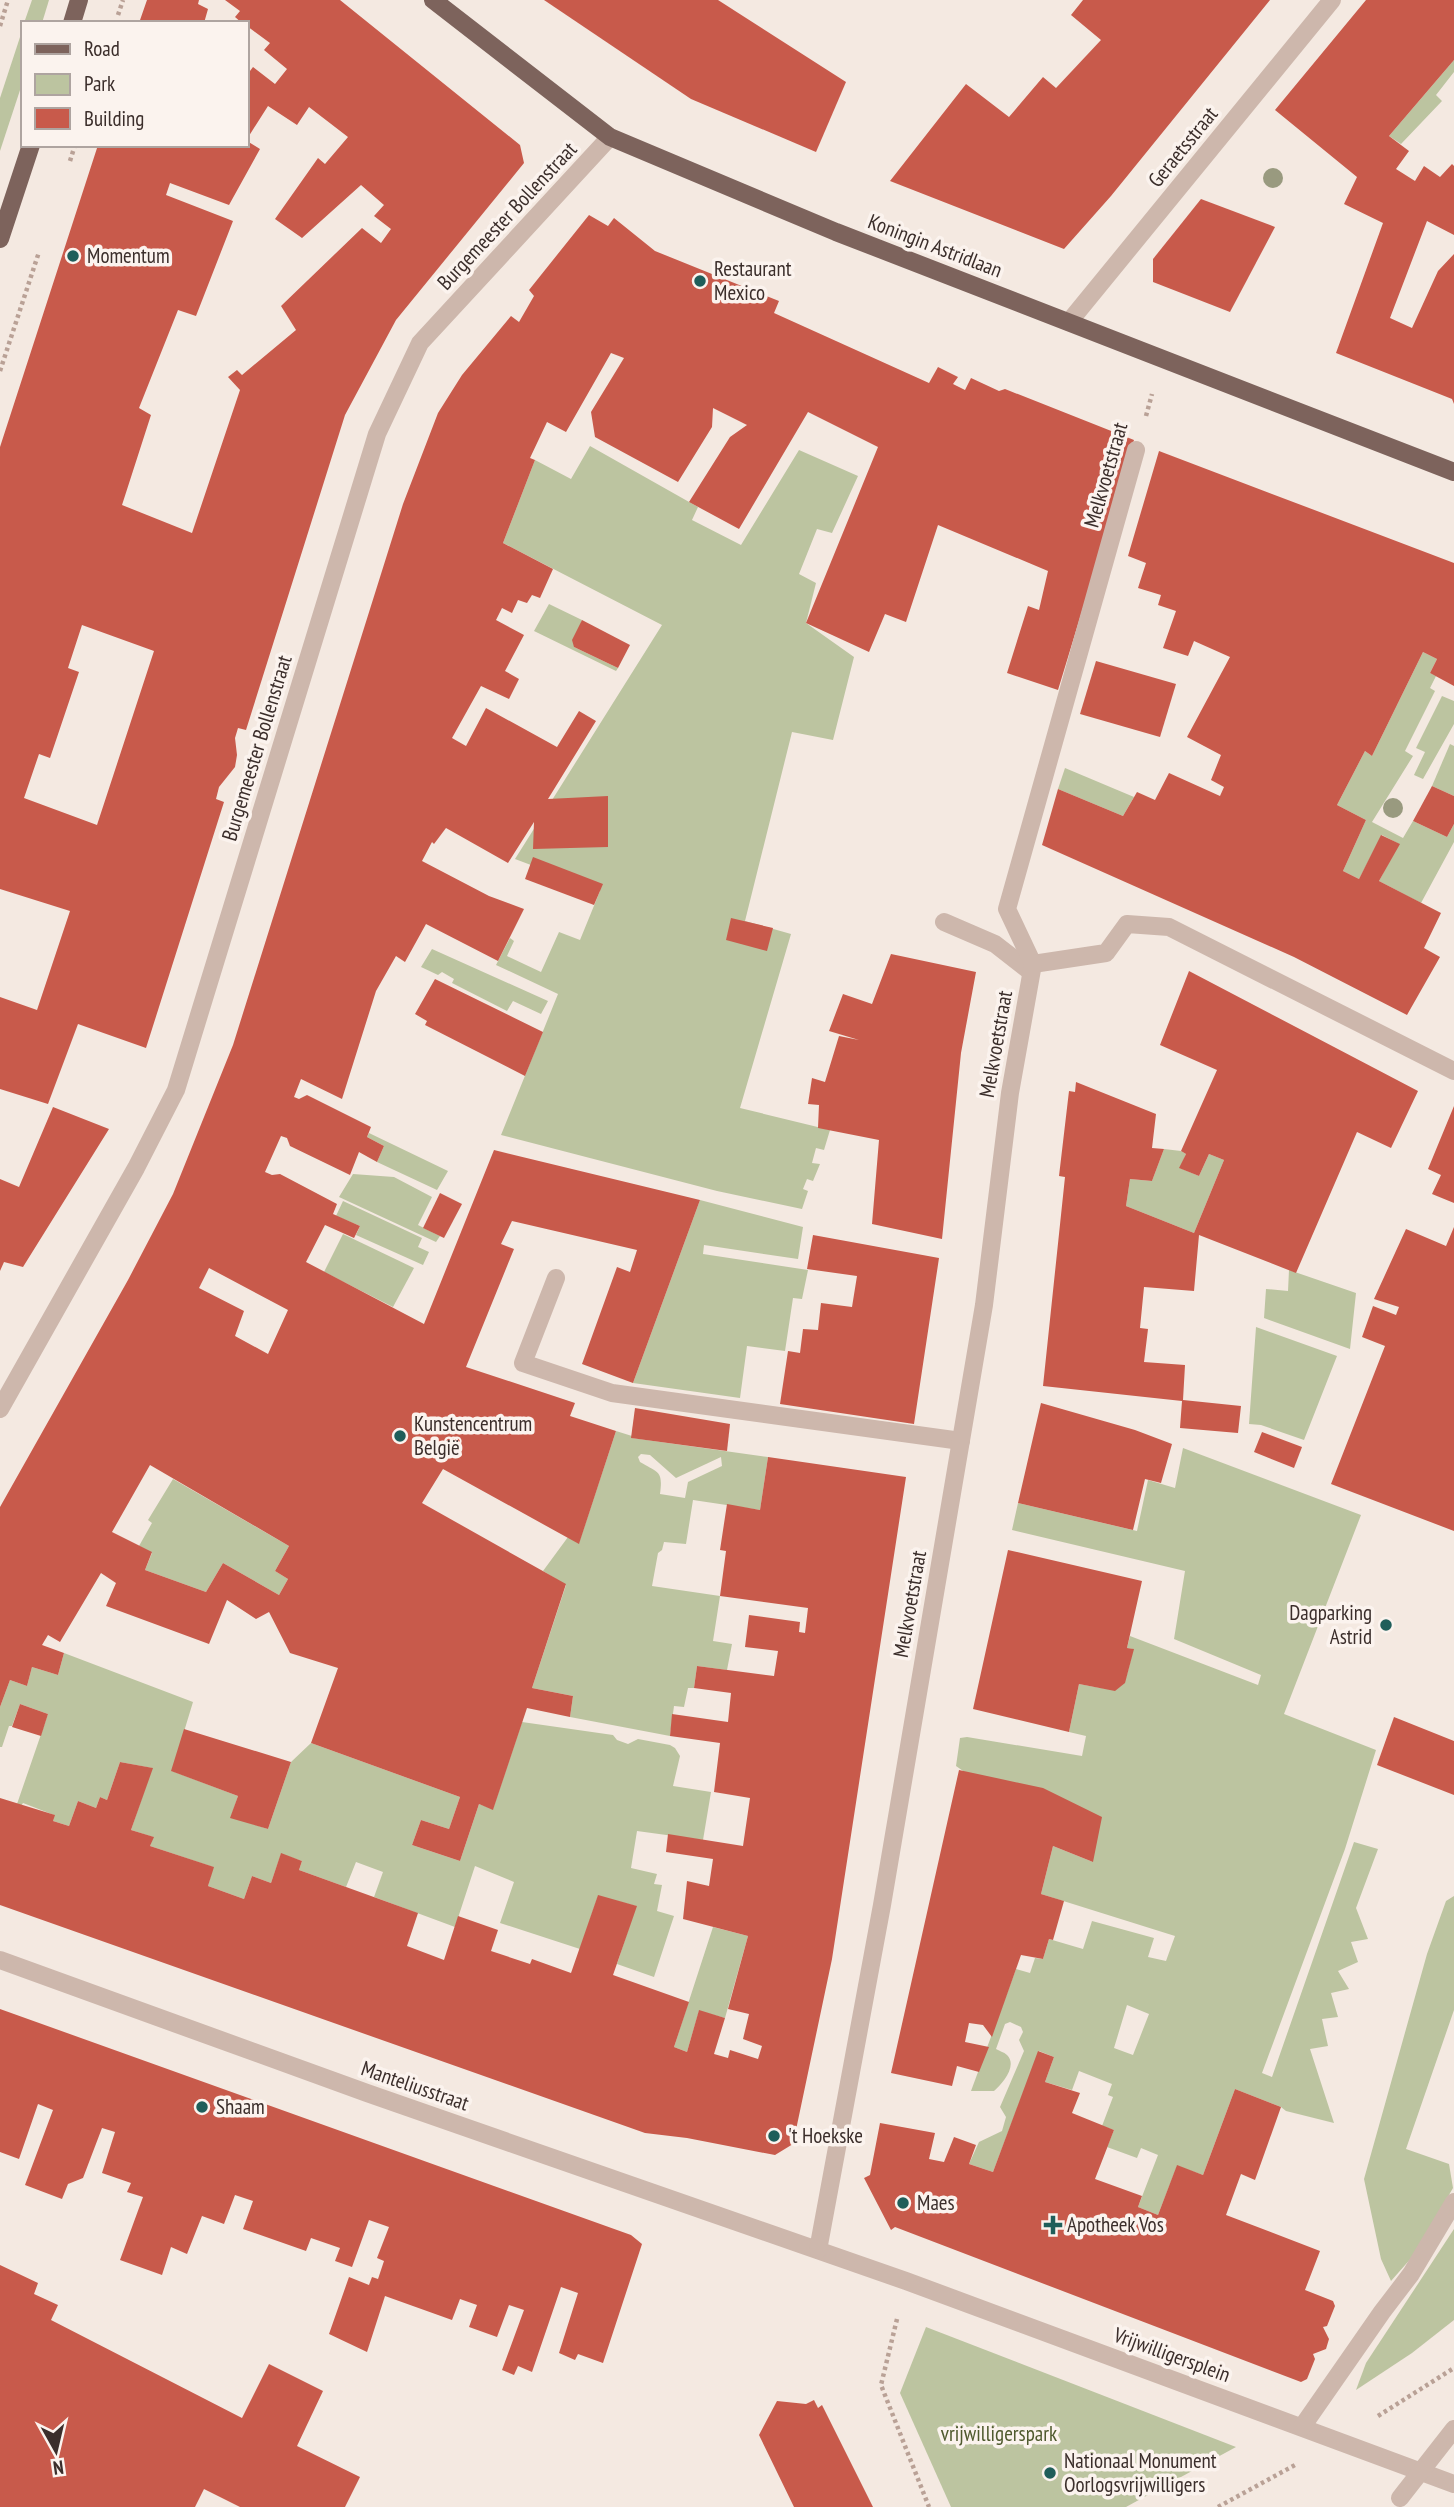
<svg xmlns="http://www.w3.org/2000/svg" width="1454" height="2507" viewBox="0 0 1454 2507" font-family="'PT Sans Narrow',sans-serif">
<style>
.green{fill:#bcc4a0;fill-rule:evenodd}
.building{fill:#c85a4b;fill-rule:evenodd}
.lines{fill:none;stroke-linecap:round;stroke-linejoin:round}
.path{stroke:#b9a196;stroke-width:4.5;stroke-dasharray:3.5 3.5;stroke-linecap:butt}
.minor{stroke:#cdb7ac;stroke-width:18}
.major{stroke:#7d635c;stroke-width:18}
.tree{fill:#999a7f}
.poi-dot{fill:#1f5e5a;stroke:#fbf3ee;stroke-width:2.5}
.labels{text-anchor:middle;stroke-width:7;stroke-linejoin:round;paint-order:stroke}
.street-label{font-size:21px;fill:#3b2e2b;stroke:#fbf3ee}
.poi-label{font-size:21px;fill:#3b2e2b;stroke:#fbf3ee;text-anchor:start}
.park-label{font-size:21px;fill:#4f5a2e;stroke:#fbf3ee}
</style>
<rect width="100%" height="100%" fill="#f4e9e1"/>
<g class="green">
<path d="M32,0H49L42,23H24Z"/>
<path d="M23,28V81L0,151V98Z"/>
<path d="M1454,60V72L1436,95L1442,101L1401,144L1389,136Z"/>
<path d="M590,446L698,507L692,520L741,545L799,450L858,476L832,533L817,529L799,574L816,583L806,623L854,657L833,740L792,732L745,921L791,934L740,1108L830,1130L824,1150L816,1148L812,1163L820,1164L813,1181L807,1179L803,1189L808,1191L802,1209L717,1191L501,1135L558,994L496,965L510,938L514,941L507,956L541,972L559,932L580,940L600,891L515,859L662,625L503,543L535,460L571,479Z"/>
<path d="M549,604L582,620L574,647L618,668L616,671L534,631Z"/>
<path d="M1423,652L1437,659L1430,673L1436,676L1430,688L1435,691L1405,751L1413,756L1372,822L1403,838L1413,821L1447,837L1454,824V842L1421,903L1379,881L1399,844L1382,835L1359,879L1343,871L1366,820L1337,805L1365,751L1372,756Z"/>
<path d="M1442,696L1454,701V724L1423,779L1414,775L1425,752L1416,748Z"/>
<path d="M1450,744L1454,746V796L1432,786Z"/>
<path d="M1065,768L1134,797L1123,816L1058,789Z"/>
<path d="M432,949L548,1001L541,1014L513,1001L507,1011L452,983L454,979L442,972L438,975L421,967Z"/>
<path d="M369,1133L448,1171L437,1190L377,1162L384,1146L367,1137Z"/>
<path d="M1164,1149L1181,1151L1186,1154L1180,1168L1199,1176L1209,1154L1224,1160L1194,1233L1126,1206L1130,1179L1152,1181Z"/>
<path d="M353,1174L394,1177L432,1197L418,1225L440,1236L436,1242L339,1197Z"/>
<path d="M700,1200L803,1227L798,1259L704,1245L703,1254L808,1270L802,1299L793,1298L785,1351L747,1346L740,1398L633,1383Z"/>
<path d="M343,1201L422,1238L418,1247L429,1252L423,1265L356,1235L360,1226L336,1216Z"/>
<path d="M343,1234L414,1268L393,1307L324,1272Z"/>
<path d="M1289,1270L1356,1293L1350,1349L1264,1318L1266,1289L1288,1291Z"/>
<path d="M1256,1327L1337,1356L1304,1440L1261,1425L1249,1424Z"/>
<path d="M616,1431L632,1436V1438L768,1457L760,1510L693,1500L686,1544L664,1542L662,1550L658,1553L652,1586L720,1596L713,1641L732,1644L727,1670L697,1666L694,1688H688L684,1707L674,1706L670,1736L570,1717L573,1696L532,1688L566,1585L543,1571L568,1537L579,1543ZM641,1454L650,1455L676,1478L721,1457L722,1466L688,1482L685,1498L660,1494C663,1471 659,1473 640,1462L638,1457Z"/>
<path d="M1183,1448L1361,1515L1284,1714L1376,1750L1345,1849L1262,2073L1272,2077L1354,1842L1378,1849L1356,1908L1368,1939L1351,1942L1358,1962L1338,1971L1349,1989L1331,1993L1338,2017L1322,2019L1328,2046L1310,2049L1334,2123L1286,2111L1281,2107L1235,2089L1203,2175L1177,2166L1158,2215L1138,2207L1158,2155L1141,2148L1137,2158L1107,2147L1114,2130L1102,2126L1113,2097L1108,2095L1112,2084L1079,2071L1072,2090L1045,2082L1054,2057L1039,2051L993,2172L969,2164L979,2142L1002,2131L1006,2117L1000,2107L1024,2051L1019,2040L1023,2032L1021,2027L1010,2022L1005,2024L996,2049C999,2051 1004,2052 1007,2055C1018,2066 1002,2084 994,2091H971L1016,1969L1030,1973L1035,1958L1043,1959L1049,1939L1083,1949L1092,1921L1154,1938L1148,1957L1166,1961L1175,1936L1041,1894L1053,1846L1093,1862L956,1766L960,1738L967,1737L1082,1756L1086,1736L1069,1732L1079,1684C1124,1692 1123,1696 1133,1649L1127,1648L1130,1636L1258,1685L1261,1675L1174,1639L1185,1571L1012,1530L1018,1503L1137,1531L1148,1480L1175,1488ZM1127,2005L1149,2014L1133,2055L1114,2048Z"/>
<path d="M173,1479L289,1546L275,1571L288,1579L279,1595L223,1563L206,1592L145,1570L152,1553L139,1546L152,1523L148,1520Z"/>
<path d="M64,1653L193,1702L172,1771L238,1796L231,1817L268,1829L291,1762L311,1743L460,1797L449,1829L421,1820L412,1845L460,1861L479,1804L493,1809L522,1722L613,1735L617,1740L628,1744L638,1739L670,1745L675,1748L680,1756L673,1786L711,1792L703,1840L637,1831L631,1868L657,1874L654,1884L662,1885L657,1911L674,1916L654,1977L617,1964L636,1906L598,1896L580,1949L500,1923L514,1882L475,1866L455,1927L374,1897L383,1872L356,1862L346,1887L299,1870L302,1861L281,1854L271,1883L252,1876L244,1899L208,1886L213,1867L150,1846L153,1837L131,1830L152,1768L120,1762L107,1800L100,1797L96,1808L78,1801L69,1826L53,1821L54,1815L23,1803L21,1806L17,1804L48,1714L20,1704L12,1726H9L2,1747H0V1707L10,1680L27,1686L32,1667L58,1675Z"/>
<path d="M1454,1896V2010L1406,2149L1449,2164L1453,2188L1413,2256L1391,2281L1381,2259L1364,2179L1427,1954L1446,1901Z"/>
<path d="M713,1927L748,1936L725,2018L699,2011L687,2052L674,2047Z"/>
<path d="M1454,2229V2320L1412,2353L1356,2390L1366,2363Z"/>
<path d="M926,2327L1236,2447L1126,2507H951L900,2393Z"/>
</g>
<g class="building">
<path d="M147,0H199L198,4L208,9L204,23H139Z"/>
<path d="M225,0H340L520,145L524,163L396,320L345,415L246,730L238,728L235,738L237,755L235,767L219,787L216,799L224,802L146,1048L78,1024L48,1104L0,1089V997L37,1010L70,911L0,889V447L98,145H247V141L260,149L229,205L170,183L166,195L233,221L196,316L178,310L139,408L151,415L122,505L192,533L240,390L228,377L237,370L242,375L296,330L281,306L362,228L381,243L391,229L374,216L384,205L361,185L302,238L275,219L318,158L325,164L348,137L309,107L297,125L268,106L247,139V75L253,67L275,84L287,69L264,50L270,43L247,26V23H242L235,17L240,11ZM82,625L154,651L97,825L24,798L39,754L50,758L79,672L68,668Z"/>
<path d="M544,0H718L846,82L816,152L691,99Z"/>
<path d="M1083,0H1270L1111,196L1064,249L890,181L966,84L1009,117L1043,77L1056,88L1101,40L1071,15Z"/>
<path d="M1366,0H1454V60L1389,136L1409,151L1396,169L1415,181L1424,166L1440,177L1452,164L1454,166V235L1427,221L1390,318L1412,328L1438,271L1454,254V404L1452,399L1336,353L1383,223L1344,204L1357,177L1275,110Z"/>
<path d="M1201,199L1275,227L1230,312L1153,282V259Z"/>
<path d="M589,215L608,226L614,218L655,251L779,301L774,313L929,383L938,367L958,377L953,384L965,390L971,378L999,391L1005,389L1134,440L1058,690L1007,673L1028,606L1039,610L1048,571L938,525L906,622L885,614L869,652L806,623L878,447L808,412L739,529L689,502L730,437L747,425L713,408L712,427L678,482L595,437L591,412L624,358L611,353L566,432L547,422L530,458L535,460L503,543L553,569L540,598L532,595L527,603L518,600L512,613L502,608L496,620L524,635L505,671L519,679L509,699L481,686L452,738L466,746L486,708L557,747L579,711L596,721L548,799L608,796V847L533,849L534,822L508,863L446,828L434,844L432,842L422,861L489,896L524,909L498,961L426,924L405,962L396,956L376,991L342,1099L301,1079L294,1097L299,1099L307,1095L371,1127L367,1137L384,1146L377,1162L359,1152L350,1175L290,1146L287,1138L281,1136L265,1172L272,1175L280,1174L337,1204L333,1214L360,1226L354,1238L325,1225L306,1262L424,1324L494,1150L700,1200L633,1383L582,1364L617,1267L630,1272L637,1250L512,1221L501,1244L514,1249L466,1367L575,1403L570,1416L616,1431L579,1544L443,1469L422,1503L566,1584L532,1688L573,1696L570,1717L527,1708L493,1810L479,1804L460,1861L412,1845L421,1820L449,1829L460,1797L311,1743L338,1668L290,1653L269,1612L256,1619L227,1600L209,1644L106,1606L116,1583L101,1573L60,1642L48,1635L42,1645L64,1653L58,1675L32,1667L27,1686L10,1680L0,1707V1507L128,1280L173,1194L233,1045L403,504L438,413L462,375L511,316L519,322L534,296L529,290ZM209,1268L288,1310L268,1354L235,1336L244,1311L199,1288ZM150,1465L289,1546L275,1571L288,1579L279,1595L223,1563L206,1592L145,1570L152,1552L112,1532Z"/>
<path d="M1159,451L1454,563V686L1430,673L1437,659L1423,652L1372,756L1365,751L1337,805L1366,820L1343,871L1359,879L1381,835L1400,844L1379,881L1441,913L1424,948L1440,957L1407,1015L1294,957L1042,845L1058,789L1123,816L1137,792L1155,800L1169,773L1220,796L1224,787L1211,780L1221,755L1187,737L1230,657L1194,641L1188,656L1163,648L1176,611L1158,605L1161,595L1138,588L1146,563L1128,556Z"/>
<path d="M582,620L630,645L618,668L574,647L572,640Z"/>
<path d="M1096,661L1176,684L1160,737L1080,714Z"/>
<path d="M1432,786L1454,796V824L1447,837L1413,821Z"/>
<path d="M533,857L603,884L594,905L525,879Z"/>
<path d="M731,918L773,928L767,951L726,940Z"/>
<path d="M891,954L976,972L961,1053L942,1239L872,1224L879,1140L818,1128L819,1105L808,1104L812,1078L825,1082L839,1036L859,1040L829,1031L843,994L872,1004Z"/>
<path d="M1189,971L1418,1091L1391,1148L1357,1132L1296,1273L1199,1235L1194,1291L1144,1287L1140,1328L1148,1329L1144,1362L1185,1365L1183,1400L1241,1406L1238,1433L1180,1428L1182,1401L1043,1386L1065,1177L1059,1176L1069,1091L1075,1092L1076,1082L1156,1114L1152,1148L1164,1149L1152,1181L1130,1179L1126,1206L1194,1233L1224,1160L1209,1154L1199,1176L1179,1168L1186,1154L1181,1151L1217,1070L1160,1045Z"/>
<path d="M435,979L543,1032L525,1076L425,1025L427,1021L415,1014Z"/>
<path d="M1454,1106V1203L1432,1194L1441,1175L1428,1169Z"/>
<path d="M53,1107L109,1129L23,1267L4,1262L0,1271V1179L19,1187Z"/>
<path d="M440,1193L462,1204L444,1238L423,1228Z"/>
<path d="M1454,1227V1531L1331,1484L1385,1346L1362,1337L1373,1306L1396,1315L1399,1307L1374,1299L1406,1229L1446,1246Z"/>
<path d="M813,1235L939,1258L914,1424L780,1404L788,1351L800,1353L803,1329L818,1330L821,1303L852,1307L857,1276L807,1269Z"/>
<path d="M1041,1403L1135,1430L1172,1444L1161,1483L1145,1479L1133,1530L1018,1503Z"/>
<path d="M635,1408L730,1424L727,1451L631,1438Z"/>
<path d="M1262,1432L1302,1447L1294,1468L1254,1452Z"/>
<path d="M768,1457L906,1477L832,1959L793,2144L775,2155L687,2138L645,2133L0,1905V1798L55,1815L53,1821L69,1826L78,1801L96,1808L100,1797L107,1800L120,1762L153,1768L131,1830L154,1837L150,1846L214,1867L208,1886L244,1899L252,1876L271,1883L281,1853L302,1861L299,1870L418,1913L407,1946L444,1960L458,1916L498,1930L491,1951L530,1964L532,1959L571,1973L598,1895L637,1906L613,1975L689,2002L674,2047L687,2052L699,2010L725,2018L714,2054L728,2058L730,2050L758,2059L762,2046L743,2039L749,2014L728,2009L748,1936L683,1919L687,1881L709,1886L713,1859L666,1852L668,1834L743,1846L750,1798L714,1792L720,1743L670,1736L672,1714L728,1722L731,1693L694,1688L697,1666L774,1676L778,1651L745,1647L749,1615L800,1622L799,1632L805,1633L808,1608L720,1596L726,1551L720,1550L727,1504L760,1510Z"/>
<path d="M1008,1550L1142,1581L1127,1648L1134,1649L1125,1683L1115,1691L1079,1684L1069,1732L973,1709Z"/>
<path d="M20,1704L48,1714L41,1736L12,1727Z"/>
<path d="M1394,1717L1454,1741V1795L1377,1765Z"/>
<path d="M184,1729L291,1762L268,1829L230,1818L238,1796L171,1771Z"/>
<path d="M959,1770L1043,1788L1102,1817L1093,1862L1053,1846L1041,1894L1064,1901L1053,1940L1049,1939L1043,1959L1021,1955L992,2037L983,2025L969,2023L965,2042L989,2047L979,2072L957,2066L952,2086L891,2073Z"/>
<path d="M0,2009L631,2235L642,2244L603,2363L578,2354L575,2360L559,2353L578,2293L561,2287L532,2372L518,2366L514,2375L502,2370L524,2310L509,2305L497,2337L469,2327L477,2305L460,2299L452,2320L385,2296L367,2352L329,2334L349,2277L369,2285L372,2277L378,2279L384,2261L377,2258L389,2227L369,2220L352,2267L335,2261L340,2248L311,2238L306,2251L243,2229L253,2201L235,2195L224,2224L202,2216L187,2254L171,2247L162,2275L120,2260L143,2197L127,2192L131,2183L102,2173L115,2132L102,2128L83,2178L68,2184L62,2199L25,2185L53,2110L38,2104L19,2159L0,2152Z"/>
<path d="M1038,2051L1054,2057L1045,2082L1080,2093L1072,2113L1114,2130L1095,2179L1142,2196L1138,2207L1158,2215L1177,2165L1203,2175L1235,2089L1281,2107L1255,2180L1241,2174L1226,2215L1320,2251L1305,2290L1333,2301L1335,2306L1327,2326L1323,2327L1329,2339L1326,2349L1313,2354L1315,2359L1307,2379L1301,2382L895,2227L891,2230L864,2178L870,2175L880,2123L935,2133L929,2159L944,2162L954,2137L976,2145L969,2164L993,2172Z"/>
<path d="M0,2265L38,2283L34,2294L58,2305L51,2320L242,2418L269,2364L323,2391L297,2446L360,2477L345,2507H240L204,2489L195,2507H0Z"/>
<path d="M814,2400L818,2408L822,2405L873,2507H794L759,2435L777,2401L806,2404Z"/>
</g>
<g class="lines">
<g class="path">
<path d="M118,15L123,0"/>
<path d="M0,26L8,0"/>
<path d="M70,161L75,145"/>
<path d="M0,371L39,252"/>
<path d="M1146,416L1152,394"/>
<path d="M897,2319L881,2385L929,2507"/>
<path d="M1378,2416L1454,2368"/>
<path d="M1218,2507L1295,2465"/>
</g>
<g class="minor">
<path d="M1069,322L1332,0"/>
<path d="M944,922L995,944L1031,972"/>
<path d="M1033,964L1106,953L1127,924L1169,927L1454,1071"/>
<path d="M556,1278L523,1363L612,1393L961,1441"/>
<path d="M0,1409L136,1168L176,1090L377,434L420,343L610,137"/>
<path d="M0,1960L367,2093L906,2281L1454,2484"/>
<path d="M818,2250L882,1905L984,1305L1010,1093L1033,964L1007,909L1136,450"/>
<path d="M1302,2427L1382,2312L1411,2274L1454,2202"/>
<path d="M1400,2498L1454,2429"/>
</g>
<g class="major">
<path d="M433,0L610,137L836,232L1454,472"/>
<path d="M72,23L79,0"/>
<path d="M0,239L31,145"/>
</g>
</g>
<g class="tree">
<circle cx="1273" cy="178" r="10"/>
<circle cx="1393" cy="808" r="10"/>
</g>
<g class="poi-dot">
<circle cx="73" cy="256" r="7"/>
<circle cx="700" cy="281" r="7"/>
<circle cx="400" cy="1436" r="7"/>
<circle cx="1386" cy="1625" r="7"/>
<circle cx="202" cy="2107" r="7"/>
<circle cx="774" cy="2136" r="7"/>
<circle cx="903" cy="2203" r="7"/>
<path d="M1049.5 2214.5h7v7h7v7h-7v7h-7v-7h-7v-7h7z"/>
<circle cx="1050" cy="2473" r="7"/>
</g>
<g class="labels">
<g class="street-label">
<text transform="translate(1183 147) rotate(-51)" y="7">Geraetsstraat</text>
<text transform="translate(507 216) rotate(-47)" y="7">Burgemeester Bollenstraat</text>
<text transform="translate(935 246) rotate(21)" y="7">Koningin Astridlaan</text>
<text transform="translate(1106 475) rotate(-74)" y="7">Melkvoetstraat</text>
<text transform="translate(257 748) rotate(-73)" y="7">Burgemeester Bollenstraat</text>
<text transform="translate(996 1044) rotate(-80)" y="7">Melkvoetstraat</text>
<text transform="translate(910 1604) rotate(-80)" y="7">Melkvoetstraat</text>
<text transform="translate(415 2086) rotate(19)" y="7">Manteliusstraat</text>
<text transform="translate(1172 2355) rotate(20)" y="7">Vrijwilligersplein</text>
</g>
<g class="poi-label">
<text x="87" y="263">Momentum</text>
<text x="714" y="276">Restaurant<tspan x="714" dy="24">Mexico</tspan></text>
<text x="414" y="1431">Kunstencentrum<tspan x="414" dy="24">België</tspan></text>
<text x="1372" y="1620" text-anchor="end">Dagparking<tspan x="1372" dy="24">Astrid</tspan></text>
<text x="216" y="2114">Shaam</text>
<text x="788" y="2143">'t Hoekske</text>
<text x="917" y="2210">Maes</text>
<text x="1067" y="2232">Apotheek Vos</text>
<text x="1064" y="2468">Nationaal Monument<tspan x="1064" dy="24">Oorlogsvrijwilligers</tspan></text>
</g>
<g class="park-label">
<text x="999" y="2441">vrijwilligerspark</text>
</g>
</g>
<rect x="21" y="21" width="228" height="126" fill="#fbf3ee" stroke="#aea4a0" stroke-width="2"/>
<rect x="35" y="44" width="35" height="10" fill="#7d635c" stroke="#aea4a0" stroke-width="2"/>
<text x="84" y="56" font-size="21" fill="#3b2e2b">Road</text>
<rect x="35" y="74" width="35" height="21" fill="#bcc4a0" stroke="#aea4a0" stroke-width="2"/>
<text x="84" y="91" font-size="21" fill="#3b2e2b">Park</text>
<rect x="35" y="108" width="35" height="21" fill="#c85a4b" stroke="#aea4a0" stroke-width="2"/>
<text x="84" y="126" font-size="21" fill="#3b2e2b">Building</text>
<g transform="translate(56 2451) rotate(172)" stroke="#fbf3ee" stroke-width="5" paint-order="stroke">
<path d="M0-5L12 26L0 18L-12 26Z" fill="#3b2e2b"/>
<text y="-10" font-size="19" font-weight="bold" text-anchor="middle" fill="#3b2e2b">N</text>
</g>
</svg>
